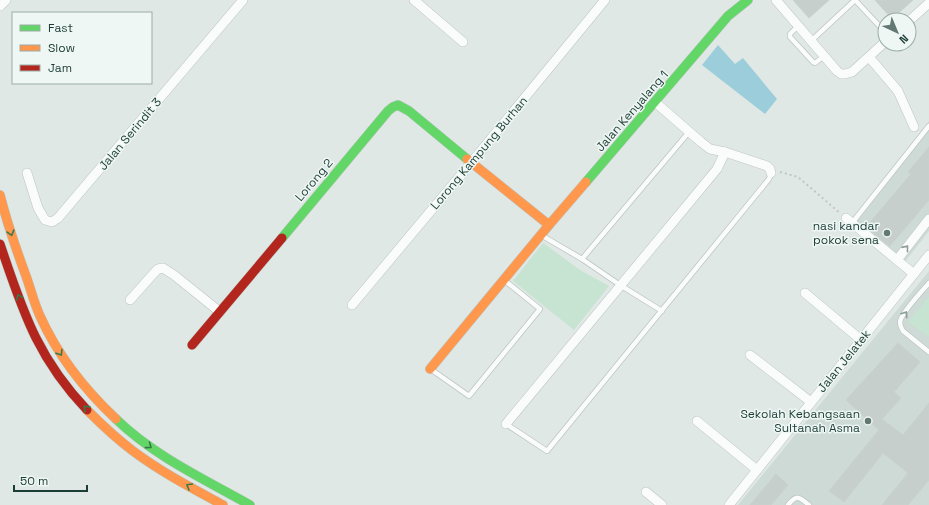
<svg xmlns="http://www.w3.org/2000/svg" width="929" height="505" viewBox="0 0 929 505" font-family="'Space Grotesk',sans-serif">
<style>
.built{fill:#cddad5}
.green{fill:#c7e3d2}
.water{fill:#9ccdda}
.building{fill:#c7cfcc;stroke:#c9d1ce}
.lines{fill:none;stroke-linecap:round;stroke-linejoin:round}
.lane-casing{stroke:#bdc5c2;stroke-width:6}
.street-casing{stroke:#bdc5c2;stroke-width:10}
.fast-casing{stroke:#bcc6c3;stroke-width:10}
.slow-casing{stroke:#bcc6c3;stroke-width:10}
.jam-casing{stroke:#bcc6c3;stroke-width:10}
.path{stroke:#bec8c6;stroke-width:2;stroke-dasharray:2 3;stroke-linecap:butt}
.lane{stroke:#fafcfb;stroke-width:4.5}
.street{stroke:#fafcfb;stroke-width:9}
.fast{stroke:#63d668;stroke-width:9}
.slow{stroke:#ff974d;stroke-width:9}
.jam{stroke:#b3261e;stroke-width:9}
.oneway{stroke:#397a4a}
.oneway2{stroke:#8c9c98}
.poi-dot{fill:#617873;stroke:#eef7f3;stroke-width:1.5}
.labels{text-anchor:middle;stroke-width:3;stroke-linejoin:round;paint-order:stroke}
.street-label{font-size:12px;fill:#1d3c36;stroke:#eef7f3}
.poi-label{font-size:12px;fill:#1d3c36;stroke:#eef7f3;text-anchor:end}
</style>
<rect width="100%" height="100%" fill="#e0e8e5"/>
<g class="built">
<path d="M929,121V231L900,268L848,223Z"/>
<path d="M929,271V505H738L875,337Z"/>
</g>
<g class="green">
<path d="M543,243L580,270L609,286L574,330L513,281Z"/>
<path d="M929,296V337L908,322Z"/>
</g>
<path class="water" d="M718,45L735,64L743,58L777,99L765,114L702,65Z"/>
<g class="building">
<path d="M793,0H829L809,18Z"/>
<path d="M875,0H913L892,19Z"/>
<path d="M929,147V200L890,246L866,227L911,174L908,172Z"/>
<path d="M898,343L920,362L894,392L901,398L882,419L903,435L929,403V480L908,505H882L908,473L883,453L844,502L829,491L879,430L846,400Z"/>
<path d="M776,474L788,485L771,505H750Z"/>
</g>
<g class="lines">
<g class="lane-casing">
<g id="lane">
<path d="M855,0L885,32"/>
<path d="M798,26L790,34V37L792,39L813,62L815,63L824,56"/>
<path d="M811,41L855,0"/>
<path d="M852,223L929,126"/>
<path d="M541,235L582,259L620,285L662,311"/>
<path d="M582,259L689,132"/>
<path d="M929,283C922,291 901,313 900,322C900,326 901,328 903,331L929,352"/>
<path d="M432,370L469,396L540,309L504,280"/>
<path d="M506,424L547,451L769,179L771,173"/>
<path d="M788,505C797,494 799,497 809,505"/>
</g>
</g>
<g class="street-casing">
<g id="street">
<path d="M414,0L463,42"/>
<path d="M776,0L837,71L841,74H845L852,72L885,42"/>
<path d="M0,6L6,0"/>
<path d="M909,21L929,3"/>
<path d="M869,57L898,91L914,127"/>
<path d="M655,102L701,142L710,149L725,152L767,166L770,169L771,173"/>
<path d="M27,173L38,208L45,220L52,222L58,218L243,0"/>
<path d="M846,218L897,260"/>
<path d="M914,274L897,260L929,219"/>
<path d="M805,293L861,340"/>
<path d="M130,300L154,273L158,269L163,268L174,275L220,312"/>
<path d="M352,305L471,163L605,0"/>
<path d="M750,355L811,402"/>
<path d="M697,421L757,470"/>
<path d="M506,424L717,169L725,152"/>
<path d="M646,492L662,505"/>
<path d="M729,505L929,255"/>
</g>
</g>
<g class="fast-casing">
<g id="fast">
<path d="M586,182L728,16L748,0"/>
<path d="M282,238L388,111L393,107L398,105L409,111L467,159"/>
<path d="M116,419C154,456 204,479 250,505"/>
</g>
</g>
<g class="slow-casing">
<g id="slow">
<path d="M467,159L549,225"/>
<path d="M0,195C7,223 16,249 26,276C31,290 34,303 40,316C58,356 84,389 116,419"/>
<path d="M430,369L549,225L586,182"/>
<path d="M87,410C102,425 117,439 133,451C161,472 192,488 223,505"/>
</g>
</g>
<g class="jam-casing">
<g id="jam">
<path d="M0,244C11,276 21,308 36,338C49,364 67,389 87,410"/>
<path d="M192,345L282,238"/>
</g>
</g>
<path class="path" d="M780,172L798,177L840,213"/>
<use href="#lane" class="lane"/>
<use href="#street" class="street"/>
<use href="#fast" class="fast"/>
<use href="#slow" class="slow"/>
<use href="#jam" class="jam"/>
</g>
<defs><path id="oneway-chevron" d="M-2-3.5L2.5 0L-2 3.5" fill="none" stroke-width="1.6" stroke-linecap="round" stroke-linejoin="round"/></defs>
<g class="oneway">
<use href="#oneway-chevron" transform="translate(11 233) rotate(74)"/>
<use href="#oneway-chevron" transform="translate(19 297) rotate(-110)"/>
<use href="#oneway-chevron" transform="translate(60 353) rotate(58)"/>
<use href="#oneway-chevron" transform="translate(86 408) rotate(-133)"/>
<use href="#oneway-chevron" transform="translate(149 446) rotate(36)"/>
<use href="#oneway-chevron" transform="translate(189 486) rotate(-150)"/>
</g>
<g class="oneway2">
<use href="#oneway-chevron" transform="translate(906 248) rotate(-51)"/>
<use href="#oneway-chevron" transform="translate(905 314) rotate(-56)"/>
</g>
<g class="poi-dot">
<circle cx="887" cy="233" r="4"/>
<circle cx="868" cy="421" r="4"/>
</g>
<g class="labels">
<g class="street-label">
<text transform="translate(632 111) rotate(-49)" y="4">Jalan Kenyalang 1</text>
<text transform="translate(130 134) rotate(-50)" y="4">Jalan Serindit 3</text>
<text transform="translate(479 153) rotate(-50)" y="4">Lorong Kampung Burhan</text>
<text transform="translate(314 180) rotate(-50)" y="4">Lorong 2</text>
<text transform="translate(844 361) rotate(-51)" y="4">Jalan Jelatek</text>
</g>
<g class="poi-label">
<text x="879" y="230">nasi kandar<tspan x="879" dy="14">pokok sena</tspan></text>
<text x="860" y="418">Sekolah Kebangsaan<tspan x="860" dy="14">Sultanah Asma</tspan></text>
</g>
</g>
<rect x="12" y="12" width="140" height="72" fill="#eef7f3" stroke="#9aaca7"/>
<rect x="20" y="25" width="20" height="6" fill="#63d668" stroke="#9aaca7"/>
<text x="48" y="32" font-size="12" fill="#1d3c36">Fast</text>
<rect x="20" y="45" width="20" height="6" fill="#ff974d" stroke="#9aaca7"/>
<text x="48" y="52" font-size="12" fill="#1d3c36">Slow</text>
<rect x="20" y="65" width="20" height="6" fill="#b3261e" stroke="#9aaca7"/>
<text x="48" y="72" font-size="12" fill="#1d3c36">Jam</text>
<g transform="translate(897 32) rotate(136)"><circle r="19" fill="#eef7f3" stroke="#9aaca7"/>
<path d="M0-3L7 15L0 10L-7 15Z" fill="#617873"/>
<text y="-6" font-size="11" font-weight="bold" text-anchor="middle" fill="#1d3c36">N</text>
</g>
<path d="M14 485v6h73v-6" fill="none" stroke="#1d3c36" stroke-width="2"/>
<text x="20" y="485" font-size="12" fill="#1d3c36" stroke="#eef7f3" stroke-width="3" paint-order="stroke">50 m</text>
</svg>
